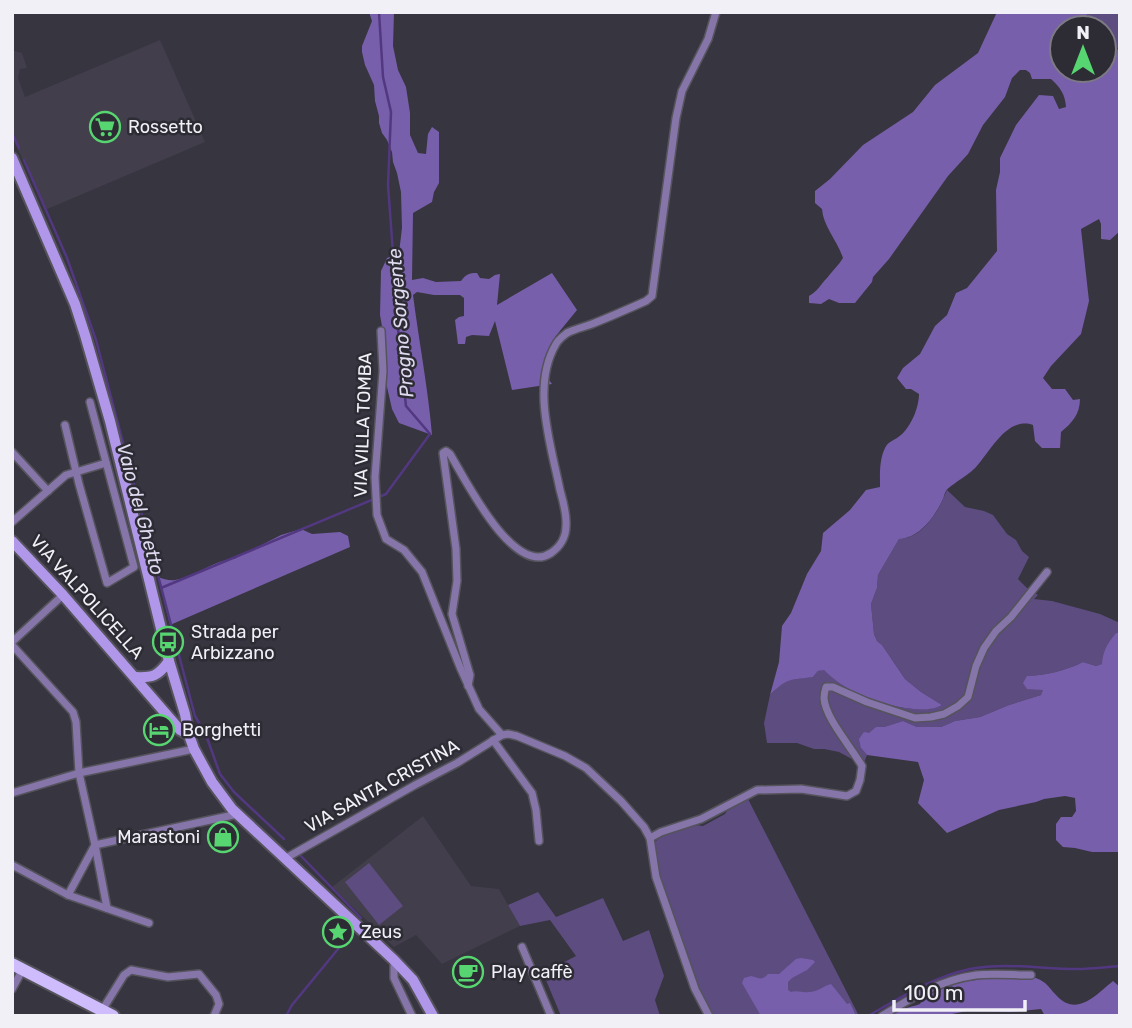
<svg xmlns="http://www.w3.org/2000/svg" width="1132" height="1028" viewBox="0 0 1132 1028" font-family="Rubik,sans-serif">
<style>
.built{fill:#423e4c}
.green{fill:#5d4c80}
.forest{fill:#785fab}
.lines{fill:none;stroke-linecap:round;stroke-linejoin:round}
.stream{stroke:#523880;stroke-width:2.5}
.street-casing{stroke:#55535c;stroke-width:10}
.secondary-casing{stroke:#55535c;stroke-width:14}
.primary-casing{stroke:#55535c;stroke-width:16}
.street{stroke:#8575a9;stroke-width:7}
.secondary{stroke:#b197ea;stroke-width:10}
.primary{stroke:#cebcfc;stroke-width:12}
.labels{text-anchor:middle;stroke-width:5;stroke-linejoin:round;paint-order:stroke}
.poi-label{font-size:18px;fill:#f2f0f7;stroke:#2d2b34;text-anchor:start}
.street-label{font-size:18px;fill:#f2f0f7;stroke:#2d2b34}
.water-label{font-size:19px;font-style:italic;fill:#e0dbf0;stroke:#2d2b34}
</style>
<rect width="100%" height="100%" fill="#37353f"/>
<g class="built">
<path d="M160,40L205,142L45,210L12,136V50L22,53L27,68L20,69L18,78L25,97Z"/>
<path d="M423,816L471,886L499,889L520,926L442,964L416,935L394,947L332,887Z"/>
</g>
<g class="green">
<path d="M1091,12H1120C1120,32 1122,56 1104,69V28H1079L1080,21Z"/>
<path d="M947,490L965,507L984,511L993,515L1007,534L1016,540L1022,551L1029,557L1018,579L1027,588L1038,595L1034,599L1052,601L1100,614L1120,623V632L1116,633L1103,664L1096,666L1083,662C1065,671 1047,675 1027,676L1044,690L1041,695L1009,705L980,717L955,721L941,727H917L903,721L884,727H876L861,748L867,755L863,765L839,752L824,749H814L797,743H767L764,723L770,695L781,684L792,678L813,677L818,671L825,669C845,693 912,720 942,705L921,692L905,679L882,645L877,641L874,634L871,604L877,588L878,575L899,539C924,538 939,510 947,490Z"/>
<path d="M748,799L859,1016H709L697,994L660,886L654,844L659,837L696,825L703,826L725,814L727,811Z"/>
<path d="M369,863L403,906L379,925L345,882Z"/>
<path d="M538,892L556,917L603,898L623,941L649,930L664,976L655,1000L660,1016H561L543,973L576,956L550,920L520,926L508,905Z"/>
</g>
<g class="forest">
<path d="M369,12H394L393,46L398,70L406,87L410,113V135L418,153L426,154L428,134L432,127L439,132V183L434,192L432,202L413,213L412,280L423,278L436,282L461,281C466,274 469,273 477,273L480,278L489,279L495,275L500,274L497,305L552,273L577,310L555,337L559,347L554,350L546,376L552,384L512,390L495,321L489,336L472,335L466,337L465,344H458L455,320L459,317L464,316V298L460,295H434L417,292L413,295C419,342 428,388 432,435L399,423L392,409L385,378L386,349L380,315L381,271L387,258L399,253L402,228L401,192L397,173L393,162L392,152L387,140L382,133L379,123V116L375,101L374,85L365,65L362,52V46L372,21Z"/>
<path d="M997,12H1091L1080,20L1079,28H1062V70H1072L1077,73L1104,70L1112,64L1120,43V231L1110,240L1101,239V224L1099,219L1081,229L1089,301L1081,334L1051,366L1043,378L1052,389H1065L1073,400L1080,399C1080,414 1072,423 1061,432L1060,448H1042L1035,441L1033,425C1007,416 990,452 976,467C969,475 950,485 946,491C944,494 944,498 942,501C934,518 919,538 899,539L878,575L877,588L871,604L874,634L877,641L882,645L905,679L921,692L942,705C924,716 880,704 861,695C847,689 834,680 824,670L818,671L813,677C790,680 788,677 770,695L779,662L782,626L791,613L807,574L821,551L823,533L850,510L866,490L880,487C880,475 879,460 885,448C888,442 892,441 897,438C910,430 919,408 919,394L911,389H906L897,378L903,368L920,354L935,326L947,315L956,293L967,288L997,251L996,190L1000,172V158L1016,125L1039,95L1053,96L1059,109L1066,107C1065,94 1060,87 1051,79H1032L1030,73L1026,70H1020L1012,78L1005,97L983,125L968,154L948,176L889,259L873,277L872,282L855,303H839L829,299L821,304L809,303V296C818,291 820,285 827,278C833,270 838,266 843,258C837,240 823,226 822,209L815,203V191L830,179L863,145L913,112L935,85L978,53Z"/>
<path d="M301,529L312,534L340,532L348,536L350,547L170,625L158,577C163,579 170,581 175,580C196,577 213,560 234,559L281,535Z"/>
<path d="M1120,632V852H1092L1075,848L1063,847L1056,840V824L1061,817H1072L1076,811L1075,798L1065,796L1044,799L1036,802L999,810L947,833L918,803L924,780L918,762L867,755L861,748L859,739L864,732L869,733L876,727H884L903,721L917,727H941L955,721L980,717L1009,705L1041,695L1043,690L1027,689L1023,683L1027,676C1047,675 1065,671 1083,662L1096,666L1102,664C1103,651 1107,644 1116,633Z"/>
<path d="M801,958L813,960L815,962L807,970L792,978L788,982V990L791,992C798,990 802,993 809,992C818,992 823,986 831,984L847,1004L850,1003L856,1016H761L742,983L744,978L751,976C759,978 762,981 768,974H779L796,959Z"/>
<path d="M991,977C1005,977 1023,973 1036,978C1048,983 1048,987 1057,996C1077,1017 1096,995 1113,981L1120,987V1016H1045L1041,1009L1011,1012L967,1011L942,1016H886C896,1009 909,1008 920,1004L926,990C946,980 969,983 991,977Z"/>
</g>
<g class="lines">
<g class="stream">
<path d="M12,133L19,148"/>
<path d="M24,160L67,258L96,340L195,716L206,735L220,774L234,792L284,839"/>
<path d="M161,588L386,494L430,434L406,406L402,370L403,362L395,310L397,307L388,185L391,112L383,77L379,12"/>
<path d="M301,856L361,918"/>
<path d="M286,1016L292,1005L352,932"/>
<path d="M868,1016C901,997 933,977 970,969C1005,962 1041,969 1077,969C1091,969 1106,967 1120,966"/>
</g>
<g class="street-casing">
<g id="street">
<path d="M381,331L383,371L375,477L377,515L386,539L404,550L422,572L460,667L479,709L502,735"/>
<path d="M65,425L79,484L107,583L134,567L90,402"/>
<path d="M12,452L48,491"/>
<path d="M12,522L66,475L106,463"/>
<path d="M12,642L63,595"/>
<path d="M12,645L73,712L76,722L79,773L95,845L68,895"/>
<path d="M468,686L470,675L452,614L457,581L456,549L443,453L446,451L450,454C465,479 514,578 551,553C560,547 566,537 566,526C567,514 563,501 560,490C551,445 531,386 556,344C558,340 563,336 567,333C575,329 584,327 592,324C610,317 628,309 646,301L652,296L676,118L682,91L708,39L716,12"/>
<path d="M493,740L532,793L536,810L539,841"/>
<path d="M12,793L79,773L194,749"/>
<path d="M650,838L661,832L701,819L757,790L801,789L847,796L856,791L860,780L862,766C852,748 825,718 824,698C824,696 825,690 826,687H833L867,702L915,718L931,717L944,714L958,706L968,697L976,666L984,648L996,631L1011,617L1047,572"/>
<path d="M286,858L415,785L457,763L502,735L508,734L517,736L565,756L586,768L621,801L644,827L650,838L656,877L687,966L695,989L709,1016"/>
<path d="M12,865L68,895L149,923"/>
<path d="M107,908L95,845L238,814"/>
<path d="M522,947L551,1016"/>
<path d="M394,961V978L412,1016"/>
<path d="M12,989L23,969"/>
<path d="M101,1012L124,975L131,970L168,977L199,974L216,995L219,1004L214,1016"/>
<path d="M882,1016C913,997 940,980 976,975C993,973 1013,975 1031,975"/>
</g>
</g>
<g class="secondary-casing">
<g id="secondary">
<path d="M12,158L75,304L85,335L110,421L169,661L185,714L189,735L194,749L212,782L232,809L394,960L413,980L433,1016"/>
<path d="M12,541L63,595L180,730L189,735"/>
<path d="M135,677C153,678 158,676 169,661"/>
</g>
</g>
<g class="primary-casing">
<path id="primary" d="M12,964L113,1016"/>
</g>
<use href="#street" class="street"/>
<use href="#secondary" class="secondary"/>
<use href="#primary" class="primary"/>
</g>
<defs>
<g id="supermarket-ring" transform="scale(1.575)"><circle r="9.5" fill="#2d2b34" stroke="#57d570" stroke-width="1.5"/><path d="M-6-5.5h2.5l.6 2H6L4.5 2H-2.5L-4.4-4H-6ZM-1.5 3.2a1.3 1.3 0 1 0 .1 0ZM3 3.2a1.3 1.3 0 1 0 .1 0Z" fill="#57d570"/></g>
<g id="bus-ring" transform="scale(1.575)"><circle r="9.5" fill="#2d2b34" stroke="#57d570" stroke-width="1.5"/><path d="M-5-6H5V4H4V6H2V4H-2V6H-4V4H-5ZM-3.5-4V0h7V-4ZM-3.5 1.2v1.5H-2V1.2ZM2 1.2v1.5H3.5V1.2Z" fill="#57d570"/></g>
<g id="hotel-ring" transform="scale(1.575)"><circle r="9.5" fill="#2d2b34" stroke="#57d570" stroke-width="1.5"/><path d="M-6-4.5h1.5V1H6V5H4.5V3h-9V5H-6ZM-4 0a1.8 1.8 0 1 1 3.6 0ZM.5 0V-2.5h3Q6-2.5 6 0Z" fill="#57d570"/></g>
<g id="shop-ring" transform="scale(1.575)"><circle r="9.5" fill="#2d2b34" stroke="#57d570" stroke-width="1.5"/><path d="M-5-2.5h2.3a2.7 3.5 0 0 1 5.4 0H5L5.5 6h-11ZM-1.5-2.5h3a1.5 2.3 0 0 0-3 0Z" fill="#57d570"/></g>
<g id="sight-ring" transform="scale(1.575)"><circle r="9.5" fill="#2d2b34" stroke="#57d570" stroke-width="1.5"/><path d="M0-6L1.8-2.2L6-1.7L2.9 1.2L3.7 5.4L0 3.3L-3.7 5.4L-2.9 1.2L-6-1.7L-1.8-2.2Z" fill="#57d570"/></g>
<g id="cafe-ring" transform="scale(1.575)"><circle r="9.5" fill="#2d2b34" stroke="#57d570" stroke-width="1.5"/><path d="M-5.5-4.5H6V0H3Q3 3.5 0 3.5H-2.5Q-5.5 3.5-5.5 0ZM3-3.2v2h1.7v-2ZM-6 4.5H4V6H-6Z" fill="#57d570"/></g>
</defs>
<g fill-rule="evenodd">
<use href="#supermarket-ring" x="105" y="127"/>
<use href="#bus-ring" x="168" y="642"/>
<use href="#hotel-ring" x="159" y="730"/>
<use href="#shop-ring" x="223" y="837"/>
<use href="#sight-ring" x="338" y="932"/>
<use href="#cafe-ring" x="468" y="972"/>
</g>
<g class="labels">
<g class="poi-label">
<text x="128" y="133">Rossetto</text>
<text x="191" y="638">Strada per<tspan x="191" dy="21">Arbizzano</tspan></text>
<text x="182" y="736">Borghetti</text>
<text x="200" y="843" text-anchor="end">Marastoni</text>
<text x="361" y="938">Zeus</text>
<text x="491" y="978">Play caffè</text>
</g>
<g class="street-label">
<text transform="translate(363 425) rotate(-88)" y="6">VIA VILLA TOMBA</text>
<text transform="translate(87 597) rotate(48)" y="6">VIA VALPOLICELLA</text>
<text transform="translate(382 786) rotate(-29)" y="6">VIA SANTA CRISTINA</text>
</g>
<g class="water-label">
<text transform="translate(400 323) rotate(-95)" y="7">Progno Sorgente</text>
<text transform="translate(141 509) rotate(75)" y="7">Vaio del Ghetto</text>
</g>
</g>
<rect width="1132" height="1028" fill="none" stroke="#f2f0f7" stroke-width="28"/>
<g transform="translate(1083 49)"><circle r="33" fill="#2d2b34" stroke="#7c7a82" stroke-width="2"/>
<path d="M0-5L12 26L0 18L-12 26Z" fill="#57d570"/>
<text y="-10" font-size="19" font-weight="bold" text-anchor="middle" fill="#f2f0f7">N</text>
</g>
<path d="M894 1000v10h131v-10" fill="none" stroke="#f2f0f7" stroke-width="3.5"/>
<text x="904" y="1000" font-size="21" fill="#f2f0f7" stroke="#2d2b34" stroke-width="5" paint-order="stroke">100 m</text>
</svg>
